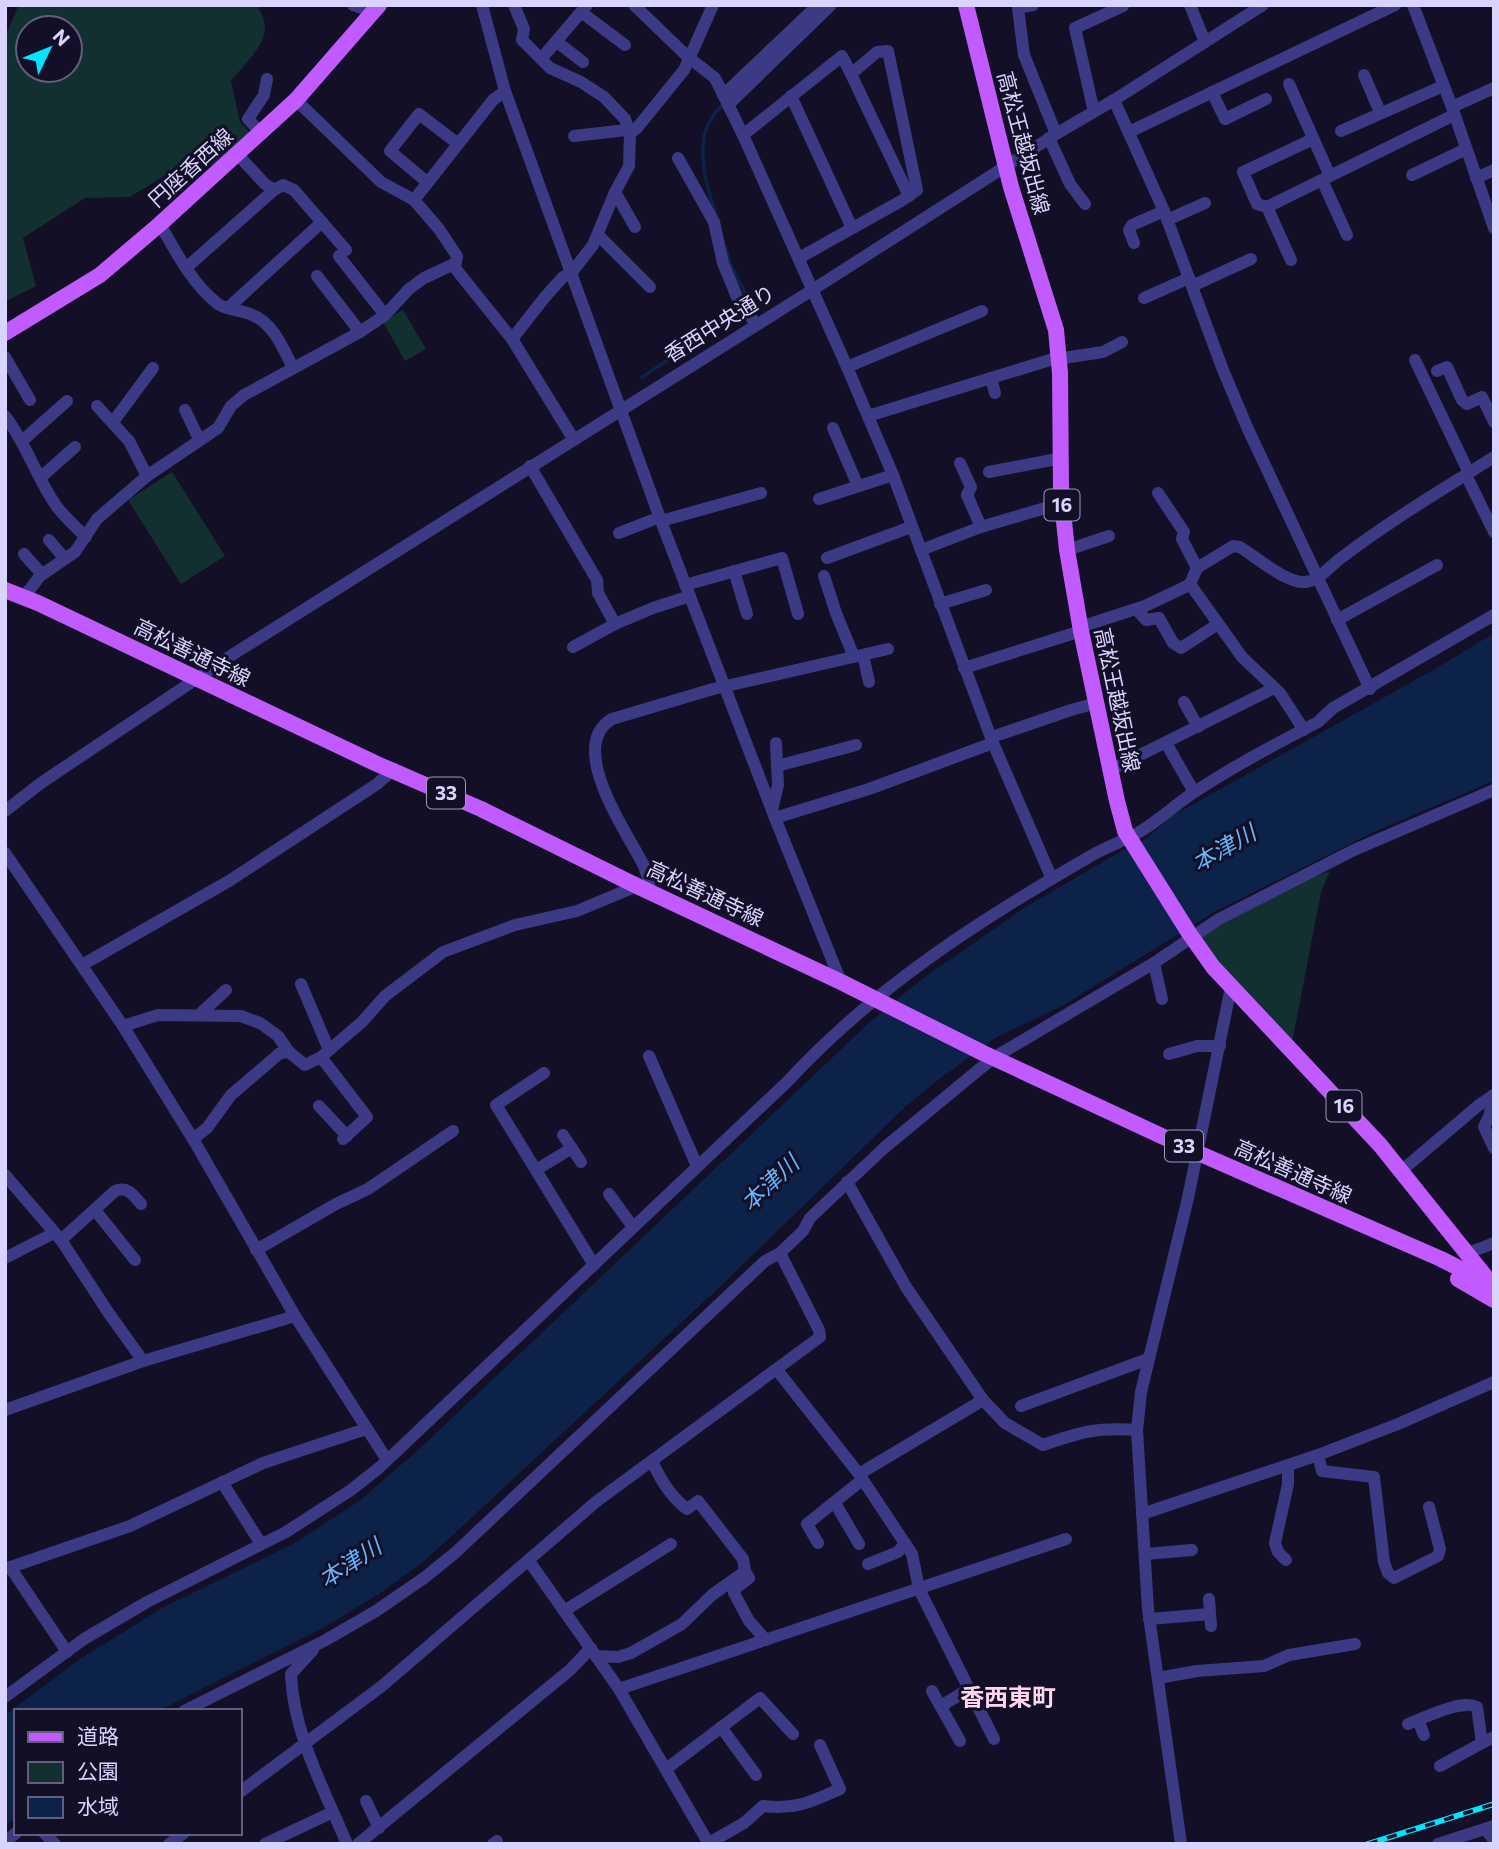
<svg xmlns="http://www.w3.org/2000/svg" width="1499" height="1849" viewBox="0 0 1499 1849" font-family="Commissioner,'Noto Sans JP',sans-serif">
<style>
.green{fill:#12302f;fill-rule:evenodd}
.water{fill:#0c2248}
.lines{fill:none;stroke-linecap:round;stroke-linejoin:round}
.stream{stroke:#0c2248;stroke-width:3.5}
.minor{stroke:#3d3a85;stroke-width:12}
.major{stroke:#c25bff;stroke-width:16}
.rail-casing{stroke:#00e5ff;stroke-width:6}
.rail{stroke:#130f26;stroke-width:3.5;stroke-dasharray:10;stroke-linecap:butt}
.labels{text-anchor:middle;stroke-width:6;stroke-linejoin:round;paint-order:stroke}
.shield{fill:#130f26;stroke:#9e99be;stroke-width:2}
.shield-label{font-size:19px;font-weight:bold;fill:#d9d4ff}
.street-label{font-size:21px;fill:#d9d4ff;stroke:#130f26}
.water-label{font-size:23px;font-style:italic;fill:#62b6ff;stroke:#130f26}
.quarter-label{font-size:24px;font-weight:bold;fill:#ffd6f0;stroke:#130f26}
</style>
<rect width="100%" height="100%" fill="#130f26"/>
<g class="green">
<path d="M19,5H256C280,35 250,57 231,81L240,122L251,134L209,167L191,159L130,197L85,198L23,238L36,286L5,302V36ZM28,28H70V70H28Z"/>
<path d="M403,310L426,349L405,361L383,322Z"/>
<path d="M172,472L225,556L181,584L128,500Z"/>
<path d="M1330,871L1321,892L1292,1043L1231,980L1200,935L1312,877Z"/>
</g>
<path class="water" d="M1494,633V781L1376,831L1214,912L1064,1005L997,1037L938,1080L904,1108L724,1283L455,1533L422,1563L379,1594L325,1627L158,1711H16V1817L5,1827V1715L80,1659L164,1607L295,1543L359,1501L415,1453L871,1021L922,979L1024,908L1123,850L1146,839L1172,816L1435,669Z"/>
<g class="lines">
<g class="stream">
<path d="M716,214C708,192 700,161 704,137C706,124 715,112 724,103"/>
<path d="M726,248L731,265L747,297L744,302"/>
<path d="M642,377L736,315L740,309"/>
</g>
<g class="minor">
<path d="M353,5L374,12"/>
<path d="M482,5L505,91L661,521L775,818L841,982"/>
<path d="M514,5L524,29L522,40L550,68L581,82L604,97L625,119L630,133"/>
<path d="M634,5L688,57L715,78L743,135L847,367L893,475L993,743L1052,879"/>
<path d="M1033,5L1018,8L1024,55L1056,134"/>
<path d="M1190,5L1205,42"/>
<path d="M1413,5L1452,107L1494,228"/>
<path d="M581,12L625,45"/>
<path d="M557,42L583,62"/>
<path d="M541,59L587,5"/>
<path d="M851,74L909,196"/>
<path d="M1364,75L1380,112"/>
<path d="M1289,84L1330,176"/>
<path d="M1212,92L1225,119L1266,99"/>
<path d="M723,95L818,5"/>
<path d="M791,96L852,228"/>
<path d="M296,100L381,182L414,200L439,229L457,256L455,268L512,339L574,440"/>
<path d="M1114,100L1164,211L1223,370L1247,427L1370,689"/>
<path d="M728,105L831,5"/>
<path d="M1452,107L1494,88"/>
<path d="M1094,112L1075,28L1123,6"/>
<path d="M1341,131L1443,86"/>
<path d="M1129,132L1395,5"/>
<path d="M262,134L248,119L264,95L267,79"/>
<path d="M743,135L842,56L851,74L877,52L888,51L917,190L901,201L799,258"/>
<path d="M574,136L626,130L630,133"/>
<path d="M1049,138L1070,184L1085,204"/>
<path d="M238,155L265,184L274,190L283,185L294,190L346,250"/>
<path d="M678,158L714,222L723,263L739,302L756,324"/>
<path d="M1412,175L1466,149"/>
<path d="M1476,178L1494,170"/>
<path d="M1322,180L1347,235"/>
<path d="M427,182L390,151L419,114L457,143"/>
<path d="M615,192L635,227"/>
<path d="M414,200L493,100L505,91"/>
<path d="M1267,207L1454,115"/>
<path d="M1167,220L1205,203"/>
<path d="M160,224C176,252 192,284 218,304C227,310 240,310 250,314C273,322 283,348 293,368"/>
<path d="M598,235L650,287"/>
<path d="M1134,243L1129,230L1132,225L1164,211"/>
<path d="M339,256L385,315"/>
<path d="M1291,260L1267,207L1257,204L1243,172L1313,139"/>
<path d="M186,268L274,190"/>
<path d="M317,276L360,332"/>
<path d="M1192,286L1251,259"/>
<path d="M1144,298L1189,278"/>
<path d="M228,308L322,222"/>
<path d="M512,339L545,297L562,278L572,272L593,245L615,192L629,166L630,133L637,128L684,70L713,5"/>
<path d="M5,357L30,400"/>
<path d="M1415,360L1469,473"/>
<path d="M847,367L982,311"/>
<path d="M1437,371L1447,367L1462,400L1467,404L1482,397L1494,422"/>
<path d="M991,378L1050,360L1103,352L1122,342"/>
<path d="M97,406L129,441L147,476"/>
<path d="M185,410L199,439"/>
<path d="M5,416C26,443 36,476 55,504C63,516 75,526 86,537"/>
<path d="M868,416L991,378L995,393"/>
<path d="M113,422L153,368"/>
<path d="M833,428L858,486"/>
<path d="M22,441L67,401"/>
<path d="M530,466L597,580L598,593L615,624L573,647"/>
<path d="M989,472L1062,458"/>
<path d="M1466,475L1494,532"/>
<path d="M40,478L75,447"/>
<path d="M1158,493L1184,532L1182,539L1197,568"/>
<path d="M819,499L893,475"/>
<path d="M661,521L761,493"/>
<path d="M981,527L1062,503"/>
<path d="M619,533L660,517"/>
<path d="M49,540L65,559"/>
<path d="M921,550L981,527L967,495L971,487L960,463"/>
<path d="M1067,550L1109,536"/>
<path d="M24,554L39,571L40,576"/>
<path d="M827,558L911,527"/>
<path d="M734,571L747,614"/>
<path d="M824,576L836,613L854,657"/>
<path d="M1190,584L1242,657L1280,693L1304,730"/>
<path d="M685,585L782,558L798,614"/>
<path d="M24,597L40,576L75,552L97,519L147,476L218,428L231,406L244,395L360,332L385,315L409,289L424,278L454,264"/>
<path d="M940,604L986,590"/>
<path d="M1136,609L1146,620L1159,618L1173,643L1181,648L1218,624"/>
<path d="M1337,620L1437,565"/>
<path d="M615,624L653,608L690,596"/>
<path d="M1080,627L1145,606L1185,587L1190,584L1197,568L1233,546L1240,547C1256,557 1287,584 1306,582C1320,580 1330,566 1341,558C1389,521 1442,490 1494,457"/>
<path d="M863,655L869,682"/>
<path d="M964,668L1081,631"/>
<path d="M1184,702L1198,727"/>
<path d="M992,737L1071,710L1097,703"/>
<path d="M1166,743L1194,792"/>
<path d="M777,766L856,745"/>
<path d="M1110,770L1274,688"/>
<path d="M772,810L778,785L776,743"/>
<path d="M5,811L41,783L235,653L806,294L1056,134L1114,100L1263,5"/>
<path d="M775,818L869,789L993,743"/>
<path d="M5,853L123,1026L193,1139L295,1316L387,1460"/>
<path d="M650,890L648,877L643,864C626,831 566,746 612,719L713,689L888,649"/>
<path d="M1154,963L1162,999"/>
<path d="M82,965L229,881L377,784L394,769"/>
<path d="M301,984L329,1050"/>
<path d="M200,1014L226,990"/>
<path d="M123,1026L158,1015L241,1016L260,1023L278,1036L289,1052"/>
<path d="M1169,1054L1197,1046H1220"/>
<path d="M649,1056L697,1166"/>
<path d="M321,1057L362,1022L385,996L443,952L515,925L577,911L637,886"/>
<path d="M544,1073L496,1105L594,1265"/>
<path d="M1492,1096L1490,1114L1484,1127L1494,1148"/>
<path d="M319,1106L347,1136"/>
<path d="M563,1135L581,1162"/>
<path d="M193,1139L207,1128L231,1095L280,1053L289,1052L305,1065L321,1057L367,1117L343,1139"/>
<path d="M536,1170L572,1148"/>
<path d="M1401,1171L1479,1105L1494,1095"/>
<path d="M5,1175L61,1240L108,1312L143,1361"/>
<path d="M847,1182L906,1287L983,1400"/>
<path d="M609,1194L633,1227"/>
<path d="M95,1210L135,1260"/>
<path d="M61,1240L115,1191C128,1186 133,1195 141,1204"/>
<path d="M256,1250L336,1204L368,1189L453,1131"/>
<path d="M1468,1253L1494,1243"/>
<path d="M5,1258L54,1233"/>
<path d="M777,1370L859,1474L912,1554L919,1589L994,1739"/>
<path d="M1021,1406L1148,1359"/>
<path d="M5,1410L143,1361L295,1316"/>
<path d="M1318,1455L1322,1471L1374,1477L1384,1562L1388,1573L1394,1578L1438,1556L1440,1549L1429,1507"/>
<path d="M652,1461C660,1479 671,1497 687,1509L698,1501L743,1559L745,1571L749,1578L736,1588L734,1593L749,1621L766,1640"/>
<path d="M859,1474L983,1400L1005,1423L1043,1445C1080,1432 1098,1427 1137,1430"/>
<path d="M222,1482L261,1544"/>
<path d="M835,1503L859,1544"/>
<path d="M1142,1514L1318,1455L1398,1424L1494,1382"/>
<path d="M818,1543L807,1524L862,1480"/>
<path d="M1145,1554L1192,1550"/>
<path d="M1286,1560L1278,1552L1275,1543L1288,1484V1465"/>
<path d="M529,1561L619,1689L709,1844"/>
<path d="M868,1564L898,1552L905,1543"/>
<path d="M10,1567L67,1652"/>
<path d="M5,1569L130,1526L263,1463L366,1429"/>
<path d="M1209,1599L1211,1626"/>
<path d="M564,1611L671,1544"/>
<path d="M1149,1619L1210,1614"/>
<path d="M313,1650L291,1674C293,1733 324,1789 347,1844"/>
<path d="M596,1656L618,1657L631,1653L682,1624L712,1595L743,1573"/>
<path d="M1158,1678L1197,1671L1264,1666L1289,1655L1355,1644"/>
<path d="M619,1689L1066,1539"/>
<path d="M932,1691L960,1741"/>
<path d="M5,1697L84,1639L147,1602L286,1532L351,1490L380,1467L787,1082C875,987 978,921 1089,857C1105,847 1125,841 1141,831C1159,820 1175,805 1193,793C1232,767 1276,744 1318,722L1333,708L1494,615"/>
<path d="M941,1706L969,1689"/>
<path d="M184,1711L324,1641L376,1611L424,1578L455,1553L765,1261L780,1253L803,1231L810,1218L884,1148L993,1058L1154,963L1219,919L1354,850L1494,790"/>
<path d="M1418,1720L1424,1735"/>
<path d="M1408,1724C1424,1718 1461,1699 1477,1707L1482,1743L1494,1737"/>
<path d="M721,1727L756,1775"/>
<path d="M1440,1766L1482,1743"/>
<path d="M666,1769L760,1698L793,1734"/>
<path d="M240,1792L382,1686L597,1501L820,1337L819,1330L780,1253"/>
<path d="M366,1801L379,1828"/>
<path d="M1485,1829L1494,1840"/>
<path d="M44,1833L55,1844"/>
<path d="M5,1842L16,1833"/>
<path d="M709,1843L744,1823L763,1806C796,1810 811,1802 840,1789L820,1745"/>
<path d="M169,1844L184,1833"/>
<path d="M265,1844L333,1812"/>
<path d="M358,1844L570,1670L591,1648"/>
<path d="M493,1844L497,1841"/>
<path d="M1181,1844L1148,1609L1137,1430L1141,1392L1188,1198L1231,987"/>
<path d="M1438,1844L1494,1826"/>
</g>
<g class="major">
<path d="M966,5L1011,187L1056,330L1060,373L1061,492L1067,550L1081,631L1117,801L1125,831L1189,933L1213,967L1380,1145L1489,1281"/>
<path d="M5,333L100,275L160,224L296,100L379,5"/>
<path d="M5,590L38,603L377,764L481,809L637,886L841,982L983,1053L1196,1152L1441,1259L1494,1286"/>
<path d="M1458,1279L1494,1300"/>
</g>
<g class="rail-casing">
<path id="rail" d="M1368,1844L1494,1804"/>
</g>
<use href="#rail" class="rail"/>
</g>
<g class="labels">
<g class="shield">
<rect x="1044.5" y="489.5" width="35" height="31" rx="5"/>
<rect x="427" y="777.5" width="38" height="31" rx="5"/>
<rect x="1326.5" y="1090.5" width="35" height="31" rx="5"/>
<rect x="1165" y="1130.5" width="38" height="31" rx="5"/>
</g>
<g class="shield-label">
<text x="1062" y="512">16</text>
<text x="446" y="800">33</text>
<text x="1344" y="1113">16</text>
<text x="1184" y="1153">33</text>
</g>
<g class="street-label">
<text transform="translate(1023 143) rotate(75)" y="7">高松王越坂出線</text>
<text transform="translate(191 168) rotate(-42)" y="7">円座香西線</text>
<text transform="translate(720 324) rotate(-32)" y="7">香西中央通り</text>
<text transform="translate(192 653) rotate(26)" y="7">高松善通寺線</text>
<text transform="translate(1117 700) rotate(78)" y="7">高松王越坂出線</text>
<text transform="translate(705 894) rotate(25)" y="7">高松善通寺線</text>
<text transform="translate(1293 1172) rotate(24)" y="7">高松善通寺線</text>
</g>
<g class="water-label">
<text transform="translate(1224 848) rotate(-30)" y="8">本津川</text>
<text transform="translate(770 1183) rotate(-43)" y="8">本津川</text>
<text transform="translate(350 1563) rotate(-33)" y="8">本津川</text>
</g>
<g class="quarter-label">
<text x="1008" y="1706">香西東町</text>
</g>
</g>
<rect width="1499" height="1849" fill="none" stroke="#d9d4ff" stroke-width="14"/>
<rect x="14" y="1709" width="228" height="126" fill="#130f26" stroke="#625e7d" stroke-width="2"/>
<rect x="28" y="1732" width="35" height="10" fill="#c25bff" stroke="#625e7d" stroke-width="2"/>
<text x="77" y="1744" font-size="21" fill="#d9d4ff">道路</text>
<rect x="28" y="1762" width="35" height="21" fill="#12302f" stroke="#625e7d" stroke-width="2"/>
<text x="77" y="1779" font-size="21" fill="#d9d4ff">公園</text>
<rect x="28" y="1797" width="35" height="21" fill="#0c2248" stroke="#625e7d" stroke-width="2"/>
<text x="77" y="1814" font-size="21" fill="#d9d4ff">水域</text>
<g transform="translate(49 49) rotate(47)"><circle r="33" fill="#130f26" stroke="#625e7d" stroke-width="2"/>
<path d="M0-5L12 26L0 18L-12 26Z" fill="#00e5ff"/>
<text y="-10" font-size="19" font-weight="bold" text-anchor="middle" fill="#d9d4ff">N</text>
</g>
</svg>
